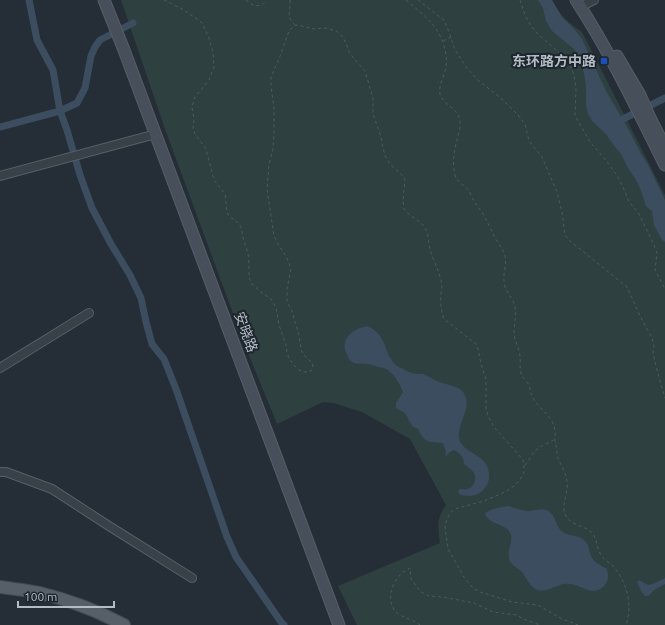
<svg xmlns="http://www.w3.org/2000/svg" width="665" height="625" viewBox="0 0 665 625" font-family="Ubuntu,'Noto Sans SC',sans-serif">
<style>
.green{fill:#2e403f}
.water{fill:#3c4d5f}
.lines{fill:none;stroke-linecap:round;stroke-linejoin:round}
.canal{stroke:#3c4d5f;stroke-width:7}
.street-casing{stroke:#565e66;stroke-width:10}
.secondary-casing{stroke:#565e66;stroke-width:13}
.primary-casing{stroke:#414951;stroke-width:14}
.path{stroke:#4d5d5f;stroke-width:1;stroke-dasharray:3 3;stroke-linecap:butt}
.street{stroke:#384048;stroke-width:8}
.secondary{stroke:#474f5a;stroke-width:11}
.primary{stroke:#565f68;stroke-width:12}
.transit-dot{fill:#1a4fb4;stroke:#1d252d;stroke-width:1.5}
.labels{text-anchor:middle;stroke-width:4;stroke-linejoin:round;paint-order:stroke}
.poi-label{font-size:14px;font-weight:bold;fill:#b3bbc4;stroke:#1d252d;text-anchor:end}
.street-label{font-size:14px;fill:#b3bbc4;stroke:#1d252d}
</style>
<rect width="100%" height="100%" fill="#252e37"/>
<path class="green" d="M121,0H552C560,16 568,22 582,32L665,195V625H357L338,586L440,543C438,527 436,519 446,505L410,439L362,412L333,403L323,402L277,424L244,343L165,129Z"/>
<g class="water">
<path d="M538,0H552L562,17L575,30L582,39L606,91L630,132L640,152L648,165L665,200V242L662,240L654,225L652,211L646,206L640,188L636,180L628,168L621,154L615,147L606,134L593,122L588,114L586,105V85L584,74L582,64L575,50L552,31L546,21L543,8Z"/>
<path d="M367,326C379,331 383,339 387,351C388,354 389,357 391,359C394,364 398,367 403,369C407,371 412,374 417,374C420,374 420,374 423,374C428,376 432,379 437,381C444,384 453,385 460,389C461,390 464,392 464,394C473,407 457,423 459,438C462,455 491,453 489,477C489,483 486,488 481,492C475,497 468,496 460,495L458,491L460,489C461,489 466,490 467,489C474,488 477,479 474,473C472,470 467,466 464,464C464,457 460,453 454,450L450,452L445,457L446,452L443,443C429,442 424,443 418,429L412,426L405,413L396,408V403L403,392C400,384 393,371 384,368C380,367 381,368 378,367C374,366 370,364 366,364C361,363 355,365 351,361C350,361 348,357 348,356C338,340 352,329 367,326Z"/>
<path d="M508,506C515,508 522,511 529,511C536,510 544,507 550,512C556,517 556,528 563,532C570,537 579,534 585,541C590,546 589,553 592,558C595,563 602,566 607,569C607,572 609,576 608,578C607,585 600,591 593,591C583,590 576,582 563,584C555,586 542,595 534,588C528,584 526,576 521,571C517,567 510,565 509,558C507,549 515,539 509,531C505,526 498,525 493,522C490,521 488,518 486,516L485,513L493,509Z"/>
<path d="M665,578V584C661,586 656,588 653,591C649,595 651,596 645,596L641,591L637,582L639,580L648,585L653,584Z"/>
</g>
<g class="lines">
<g class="canal">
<path d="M29,0L37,40L53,70L60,111L67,130L80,175L92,208L111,244L130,275L141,298L146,322L152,344L164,359L176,389L227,537L236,557L281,622L284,625"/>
<path d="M615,123L665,98"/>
<path d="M0,127L60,111L77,103L85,88L91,56L95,47L100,40L133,23"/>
</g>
<g class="street-casing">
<g id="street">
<path d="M586,4L594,0"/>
<path d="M0,176L156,134"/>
<path d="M0,368L89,313"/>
<path d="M0,472H6L52,489L109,526L192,578"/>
</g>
</g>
<g class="secondary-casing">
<g id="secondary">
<path d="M104,0L124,50L339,625"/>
<path d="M576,0C610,52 637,109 665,165"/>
<path d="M617,56L640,95L651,120L665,147"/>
</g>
</g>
<g class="primary-casing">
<path id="primary" d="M0,587C13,589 27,590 40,593C69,600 98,611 124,625"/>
</g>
<g class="path">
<path d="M164,0L182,9L197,19L202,23L209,38L213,53L214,67L209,80L195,97L193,103L192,108L194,119L193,128L195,134L206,149L214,180L225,194L227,212L229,216L237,222L241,227L242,232L243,238L248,253L249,263V278L252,284L261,292L271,299L274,304L276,308L279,325L286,345L287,353L289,358L293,364L299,370L305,372L311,371L313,368V366L312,363L303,354L301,349L299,335L294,319L292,311L287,301V289L291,268L286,256L279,246L274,236L267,189L269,164L273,149L274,134V108L271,87V77L279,59L289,31L294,26L298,25L313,29L326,28L336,31L342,36L345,41L350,54L365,71L373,98V114L380,134L385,156L390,164L403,176L405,180L403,201L404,209C410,217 420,220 425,228C429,234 428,242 430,249C433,261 440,272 442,285C442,288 441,291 441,294C440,302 441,311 444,319L476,344L478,349L481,364L486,379V408L488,416L494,427L518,454L523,460L524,465V472L521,478L518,482L514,486L505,492L484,501L458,508L453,510L449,515L446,522L445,528L448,548L450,553L453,557L463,576L473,588L480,592L512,602L538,605L562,619L578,625"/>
<path d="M246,0C252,6 261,9 266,0"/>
<path d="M290,0C291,12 285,15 295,25"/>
<path d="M406,0C423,15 437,23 444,46C446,53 447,59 446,67C445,75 438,85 440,94C443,106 459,107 460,122C461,128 458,134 457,140C454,151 452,164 455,175C457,183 465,185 469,191C471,194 472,198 474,201C476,205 479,208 482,212C487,221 491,229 495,238C499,244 503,249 505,256C507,265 503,272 504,281C504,291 513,297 515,307C517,315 514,323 514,332C514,340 519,347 520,356C521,361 519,368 521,373C522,378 527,381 529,385C531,391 530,395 535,401C541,410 551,416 554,426C556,431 555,436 555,440C556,446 557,453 558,458C561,466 566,473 567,481C569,493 560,505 566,516C570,525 583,525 590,531C597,536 596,546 600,553C602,559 608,561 612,565C627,581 633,605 626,625"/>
<path d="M418,0L444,20L449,32L455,50L467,68L478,80L503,100L518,115L525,124L529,141L542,157L557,192L562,212L565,235L570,241L627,287L640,316L652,338L654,346L653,353L657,370L665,398"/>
<path d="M520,0L525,15L531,26L537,33L566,59L572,69L575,80L576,90L575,115L577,119L590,142L605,159L618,177L623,187L629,202L638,212L654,245L657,253L655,270L665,289"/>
<path d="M443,41L451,37"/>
<path d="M525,465C529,461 531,455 535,451C540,446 549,443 555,439"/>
<path d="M420,625C413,619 401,618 395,611C384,597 395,574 410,568L411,579L421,592L429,596L442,597L474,603L493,612L517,615L523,619L540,625"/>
</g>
<use href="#street" class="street"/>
<use href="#secondary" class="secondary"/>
<use href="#primary" class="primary"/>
</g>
<rect class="transit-dot" x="600" y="57" width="8" height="8" rx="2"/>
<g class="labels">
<g class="poi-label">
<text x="596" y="66">东环路方中路</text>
</g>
<g class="street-label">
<text transform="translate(246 332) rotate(70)" y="5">安晓路</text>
</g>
</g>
<path d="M18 601v6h96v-6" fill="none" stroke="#b3bbc4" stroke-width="2"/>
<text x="24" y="601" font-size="12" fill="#b3bbc4" stroke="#1d252d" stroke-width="3" paint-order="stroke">100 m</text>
</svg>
